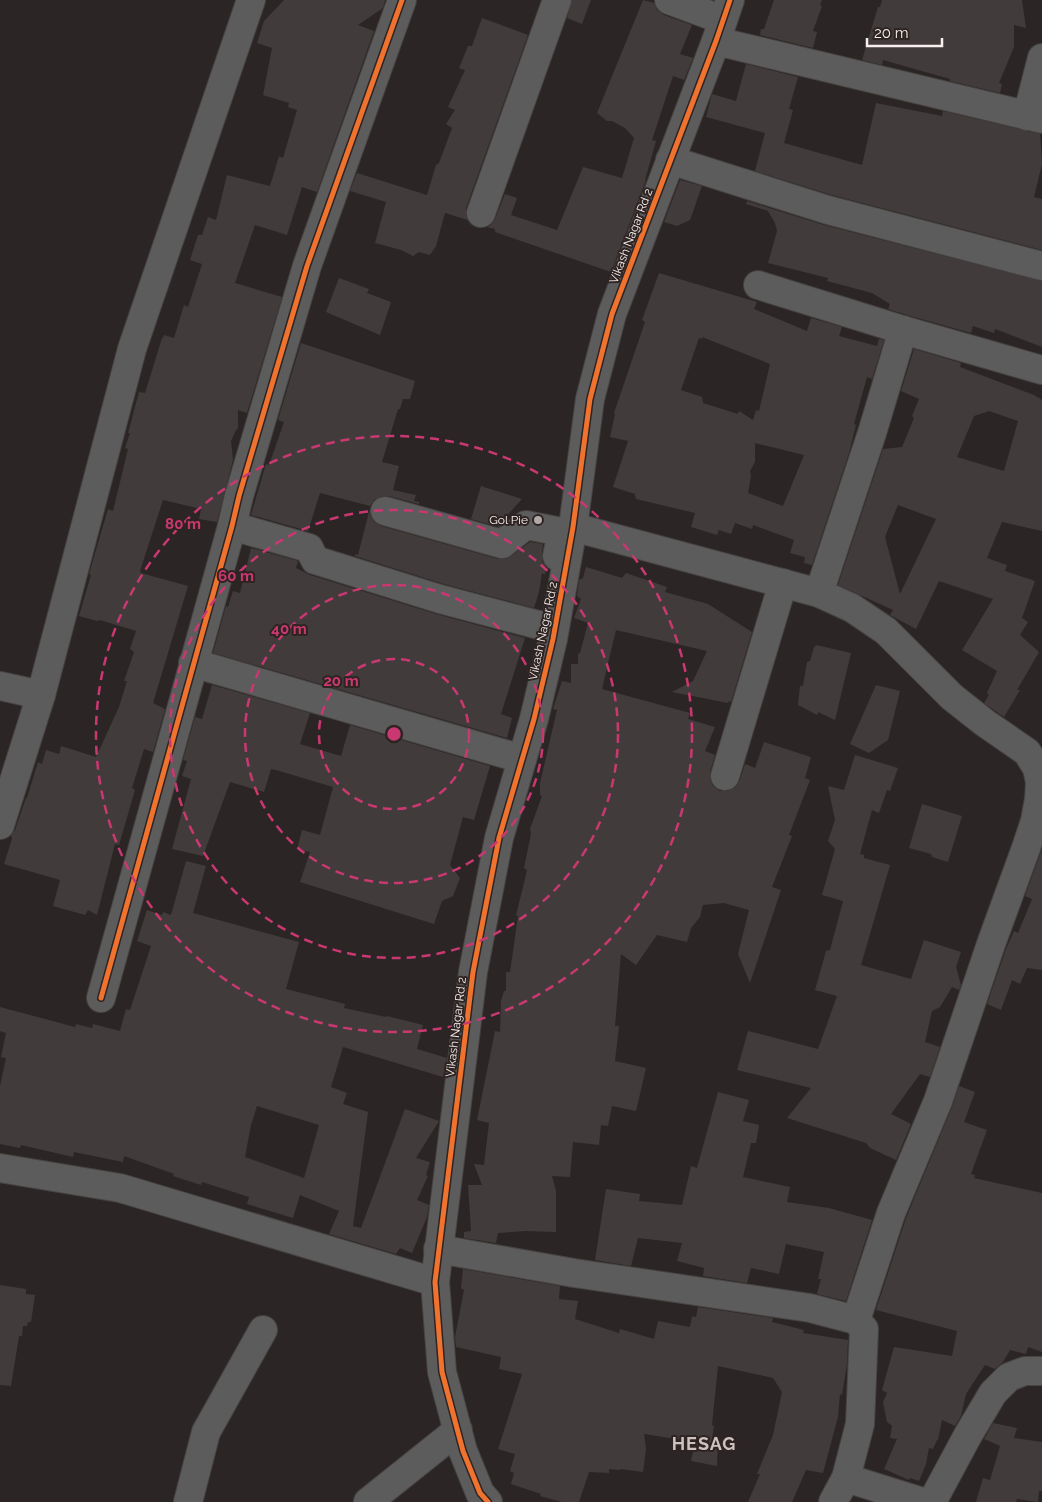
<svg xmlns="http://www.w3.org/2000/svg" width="1042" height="1502" viewBox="0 0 1042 1502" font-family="Raleway,sans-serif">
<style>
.building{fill:#413c3b;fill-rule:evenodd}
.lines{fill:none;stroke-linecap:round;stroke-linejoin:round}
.minor-casing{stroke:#474342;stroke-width:30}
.minor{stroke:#5c5c5c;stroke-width:28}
.cycleway-casing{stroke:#2e2422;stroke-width:8}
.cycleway{stroke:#ef722f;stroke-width:5}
.ring{fill:none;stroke:#ca3871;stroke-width:2.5;stroke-dasharray:9 6}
.poi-dot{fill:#b0a9a8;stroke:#2e2422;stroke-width:2}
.labels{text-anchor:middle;stroke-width:4;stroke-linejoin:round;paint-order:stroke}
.street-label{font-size:12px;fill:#f7f0ef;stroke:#2e2422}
.poi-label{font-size:12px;fill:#f7f0ef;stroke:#2e2422;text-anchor:end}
.district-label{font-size:18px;font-weight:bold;letter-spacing:1px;fill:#cec1be;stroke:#2e2422}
.centre{fill:#ca3871;stroke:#2e2422;stroke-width:2.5}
.ring-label{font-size:15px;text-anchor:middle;font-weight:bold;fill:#ca3871;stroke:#2e2422;stroke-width:4;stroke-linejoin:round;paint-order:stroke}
</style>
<rect width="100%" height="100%" fill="#2b2625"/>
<g class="building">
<path d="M284,0H385L383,8L358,25L374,31L317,192L302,187L287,235L255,225L235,283L282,297L247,413L238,410V428L236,430L231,441L233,460L217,522L199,519L201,509L163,500L140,571L141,573L188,586L153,703L165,709L153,752L144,749L132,788L135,790L119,845L115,844L97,915L88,910L85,915L53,906L60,880L4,864L12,839L11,835L15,830L26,798H27L38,762L42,764L46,750L59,754L61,746L96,757L119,707L127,681H124L134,652L130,649L136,631L100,620L97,621L79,616L91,575L89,574L108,509L113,511L128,449L125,448L130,433H128L139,392L145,393L162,338H163L164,335L174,338L184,305L188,307L202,264L190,260L198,235H202L208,217L216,220L227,175L270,186L279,156L283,158L297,110L288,107L289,103L263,95L272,48L257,43L264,21Z"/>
<path d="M572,0H591L582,24L567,18Z"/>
<path d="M643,0L654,3L657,10L664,15L692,25L680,54L693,58L684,80L673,76L652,140L656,141L645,180H646L611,272L495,232V229L487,227L491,225L495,219L505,194L517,198L511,215L557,230L583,167L622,178L634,138L625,128L612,121H607L597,113Z"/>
<path d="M774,0H822L820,5L822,6L813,31L817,32L813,48L760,35L761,29H764Z"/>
<path d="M882,0H1022L1026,28L1014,25V47L999,83L1002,84L1000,93L950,81V79L883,60L882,65L862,60L878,7H880Z"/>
<path d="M482,18L528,35L466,208V215L468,220L445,213L436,246L430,255L419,252L413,256L401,250L375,243L386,202L350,191L357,173L427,195L436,165L439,163L452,128L446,124L455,110L448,107L465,70L459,68L468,46H472Z"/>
<path d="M746,64L798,77L789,109L793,110L784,143L862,165L876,103L942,116L943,111L1040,134L1042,164L1034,197L1042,199V250L832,195L755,171L765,133L706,117L712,94L736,101Z"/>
<path d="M680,180L702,186L690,220L677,226L664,222Z"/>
<path d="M747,201L824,225L1042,281V347L995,329L994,333L973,326L971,333L907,315L888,309L890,304L872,293L827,281L828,278L768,263L777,231L775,223L768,211L746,204Z"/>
<path d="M659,273L757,302L754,309L807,331L811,318L842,327L839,336L877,346L879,339L884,340L872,379L867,377L854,424L856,425L849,453L812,565L804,563L805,557L790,553L794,540L753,525L752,529L735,523L731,534L719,530L717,535L691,527L695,513L636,499L635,494L613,487L628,441L610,437L615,414L614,413L645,322L642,320ZM702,337L770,364L759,411L756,410L753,420L739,411L738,414L703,403L702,397L681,390L699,338L702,339ZM755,443L804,455L783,506L748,493L751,476L750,471L755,462Z"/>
<path d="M339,278L369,289L367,293L391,302L380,335L326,312Z"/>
<path d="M301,343L415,381L410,399H403L400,409H398L382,462L399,466L393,490L416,495L414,501L419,502V504L389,496H382L374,500L370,506L320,493L308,531L251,515L266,464L269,465L284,422L278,420Z"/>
<path d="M914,349L961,363L960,367L1034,395L1042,400V531L1002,522L987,558L1007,565L1005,571L1035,581L1022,618L1028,622L1020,635L1039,652L1017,690H1020L1004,717L984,703L989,695L987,693L997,671L962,650L993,599L939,581L916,629L890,615L893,610L838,585L883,449L902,447L914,418L912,416L919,399L901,391ZM989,411L1018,421L1004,471L957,457L974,416ZM898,505L936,519L900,594L885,537Z"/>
<path d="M481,486L522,499L502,521L505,522L499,527L471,519Z"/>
<path d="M370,508V515L374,522L381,526L498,559H505L511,556L530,542L543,544L542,553V561L545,565V575L542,573L539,592L534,608L444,584L355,556V554L358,555Z"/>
<path d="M251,548L298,561L296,568L310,575L436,614L525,638L501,714L512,718L507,738L213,653L226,606L228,607L233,591L240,593Z"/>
<path d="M586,567L622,578L626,573L667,587L665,592L708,604L752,632L731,702L729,701L728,703L672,692L693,681L707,651L616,630L602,689L690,713L688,719L715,727L705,751L715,755L710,772V779L713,786L720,791H728L736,787L740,780L745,764L755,768L764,742L811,757L805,778L810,780L789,835L792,836L772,887L781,890L750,983L738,954L749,910L724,903L703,905L700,917L691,928L687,942L657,935L636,965L621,954L615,1026H619L615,1061L646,1068L636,1111L612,1106L608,1126L601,1125L599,1145L573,1142L570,1177L552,1176L556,1191V1232L526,1231L498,1233L496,1243L464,1238V1232L471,1231L468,1185H482L474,1164L484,1165L489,1123L477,1120L495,1031L500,1032L501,1001L504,991H506V972H510L518,916L516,915L524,883L527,870L524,868L531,834L530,829L542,796L540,795V783L557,710L553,709L562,681L571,683V664H578V654L580,653L588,623L574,618L581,599L577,596L579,580L583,578Z"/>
<path d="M816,645L851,653L835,720L818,712L817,715L798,705L800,686H803L807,662L810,661L814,647H815Z"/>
<path d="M212,685L310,713L300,744L341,756L350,725L490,766L474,820L463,817L450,865L460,878L453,896L442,901L434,924L300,882L310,852L297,849L302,830L320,835L333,787L276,770L271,769L264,792L230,782L203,856L172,849L191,779L182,776L187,761L183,760L195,717L202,719Z"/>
<path d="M876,685L900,691L888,740L869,753L850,744Z"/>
<path d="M855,755L898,768L890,791L887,790L879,813L872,810L860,854L864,855V858L890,865L861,965L911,979L924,940L961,952L956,967L961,985L959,990L952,987L940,1007L932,1011L925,1042L940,1047L930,1077L920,1074L891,1114L911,1124L896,1160L870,1148L866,1143L787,1118L811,1088L737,1070L748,1031L818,1049L837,996L815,990L826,951L830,950L843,901L822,895L835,849L828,841L835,820L828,786L844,790Z"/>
<path d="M922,804L962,816L948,862L932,857L931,854L909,848Z"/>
<path d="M1042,849V970L1027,968L1020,984L1012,980L1001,1010L987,1004L1006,949L1014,931L1018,933L1032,899L1025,896Z"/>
<path d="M186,861L206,866L193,913L299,942L286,989L345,1004L344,1008L386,1017L387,1016L423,1025L417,1049L447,1058L443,1077L343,1047L331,1087L347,1093L343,1104L368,1112L353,1226L361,1228L405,1109L439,1121L416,1158L430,1162L426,1175L428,1176L417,1200L429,1205L427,1217L412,1253L400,1248L396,1254L329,1234L339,1211L300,1195L293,1218L247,1204L249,1197L202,1182L201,1185L173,1176L174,1174L124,1156L123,1162L74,1152L73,1157L21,1145L20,1148L0,1144V1086L6,1058L1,1057L6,1033L0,1031V1007L75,1027L76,1024L92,1028L93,1024L120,1031L126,1009L130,1010L151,946L137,941L147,910L162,915L163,912L171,915ZM257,1106L319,1125L304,1178L245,1157L251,1125Z"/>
<path d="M959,1086L975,1092L964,1122L987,1130L971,1174L975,1175L974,1178L1042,1193V1352L1028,1347L1026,1354L1010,1350L1003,1362L995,1369L985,1365L966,1394L961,1416L955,1426L942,1420L938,1440H937L933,1449L929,1448L926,1464L919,1481L910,1478L909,1480L884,1469L897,1439L890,1438L892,1426L887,1422L883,1402L887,1393L882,1390L894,1347L952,1356L957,1331L876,1310L906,1218L952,1107Z"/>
<path d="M718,1092L749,1100L743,1121L759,1125L756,1143H751L743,1177L790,1187L787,1202L829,1208L872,1220L846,1301L817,1294L821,1279H818L824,1252L786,1244L779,1274L751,1268L747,1283L703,1276L704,1268L677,1261L682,1243L638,1238L631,1266L595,1260L606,1189L640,1194L639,1201L682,1205L691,1166L697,1168Z"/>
<path d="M463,1269L560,1286L559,1299L578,1301L575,1319L619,1333L620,1329L654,1339L658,1321L690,1327L692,1316L696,1317L698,1307L773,1318L772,1322L804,1330L803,1333L848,1340L847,1364L842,1395L840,1394L838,1417L823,1473L806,1470L792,1502H748L760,1474H757L773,1435L782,1392L773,1378L718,1366L712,1425L714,1426L712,1439L718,1442L717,1466L691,1461L695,1442L644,1434L646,1449L643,1472L620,1469V1470L609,1469V1473L589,1472L579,1502H562L540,1496L541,1494L511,1484L514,1473L510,1471L515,1454L498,1449L522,1374L499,1369L501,1357L456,1347L455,1337L464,1290L461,1288Z"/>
<path d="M0,1285L26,1289V1294L35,1295L31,1322H28L27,1326H23L22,1336H19L11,1386L0,1385Z"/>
<path d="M993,1423L1017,1428L1014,1438L1042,1442V1491H1039L1038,1502L1017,1499L1016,1502H976L983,1478L990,1480L1000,1446L984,1439Z"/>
</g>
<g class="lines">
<g class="minor-casing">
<g id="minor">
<path d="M669,0L723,20"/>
<path d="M716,41L1042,119"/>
<path d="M1027,116L1042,58"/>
<path d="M670,160L828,210L1042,266"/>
<path d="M481,213L557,0"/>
<path d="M758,285L903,330L1042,370"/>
<path d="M385,511L502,544L526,525L562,532L557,556H562"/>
<path d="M232,526L309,548L315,560L440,599L554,629"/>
<path d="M573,527L819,593L872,433L903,330"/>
<path d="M819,593L852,608L886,631L952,697L985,723L1027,752L1037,768L1040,782L1039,799L1035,821L1026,848L991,944L938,1101L891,1213L856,1320"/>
<path d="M193,663L522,759"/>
<path d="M0,686L41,695"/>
<path d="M725,776L783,583"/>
<path d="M0,825L41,695L132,349L251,0"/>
<path d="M101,998L232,526L239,496L307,266L402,0"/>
<path d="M0,1168L120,1188L435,1282"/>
<path d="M438,1249L574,1273L810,1308L856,1320L864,1329L860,1424L846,1478L923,1502"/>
<path d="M188,1502L206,1432L263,1330"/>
<path d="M368,1502L458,1430"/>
<path d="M488,1502L480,1493L463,1451L442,1372L435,1282L473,972L499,838L534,719L553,639L573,527L590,399L612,314L716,41L730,0"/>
<path d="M833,1502L846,1478"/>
<path d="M932,1502L968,1435L993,1393L1009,1377L1025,1371H1042"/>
</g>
</g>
<use href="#minor" class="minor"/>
<g class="cycleway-casing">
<g id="cycleway">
<path d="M101,998L232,526L239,496L307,266L402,0"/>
<path d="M488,1502L480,1493L463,1451L442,1372L435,1282L473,972L499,838L534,719L553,639L573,527L590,399L612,314L716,41L730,0"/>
</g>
</g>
<use href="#cycleway" class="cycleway"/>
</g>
<g class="ring">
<circle cx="394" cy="734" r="75"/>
<circle cx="394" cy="734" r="149"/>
<circle cx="394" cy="734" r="224"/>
<circle cx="394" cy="734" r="298"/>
</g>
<circle class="poi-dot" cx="538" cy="520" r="5"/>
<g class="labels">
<g class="street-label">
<text transform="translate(631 236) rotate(-69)" y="4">Vikash Nagar Rd 2</text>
<text transform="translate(543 631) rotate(-78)" y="4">Vikash Nagar Rd 2</text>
<text transform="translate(456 1027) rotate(-83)" y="4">Vikash Nagar Rd 2</text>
</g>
<g class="poi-label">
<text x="528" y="524">Gol Pie</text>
</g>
<g class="district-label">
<text x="704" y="1450">HESAG</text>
</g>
</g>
<circle cx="394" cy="734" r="8" class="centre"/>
<g class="ring-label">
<text x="183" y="529">80 m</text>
<text x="236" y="581">60 m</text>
<text x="289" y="634">40 m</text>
<text x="341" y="686">20 m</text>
</g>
<path d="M867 38v8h75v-8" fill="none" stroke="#f7f0ef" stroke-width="2.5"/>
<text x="874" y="38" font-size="15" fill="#f7f0ef" stroke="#2e2422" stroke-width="4" paint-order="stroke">20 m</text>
</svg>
